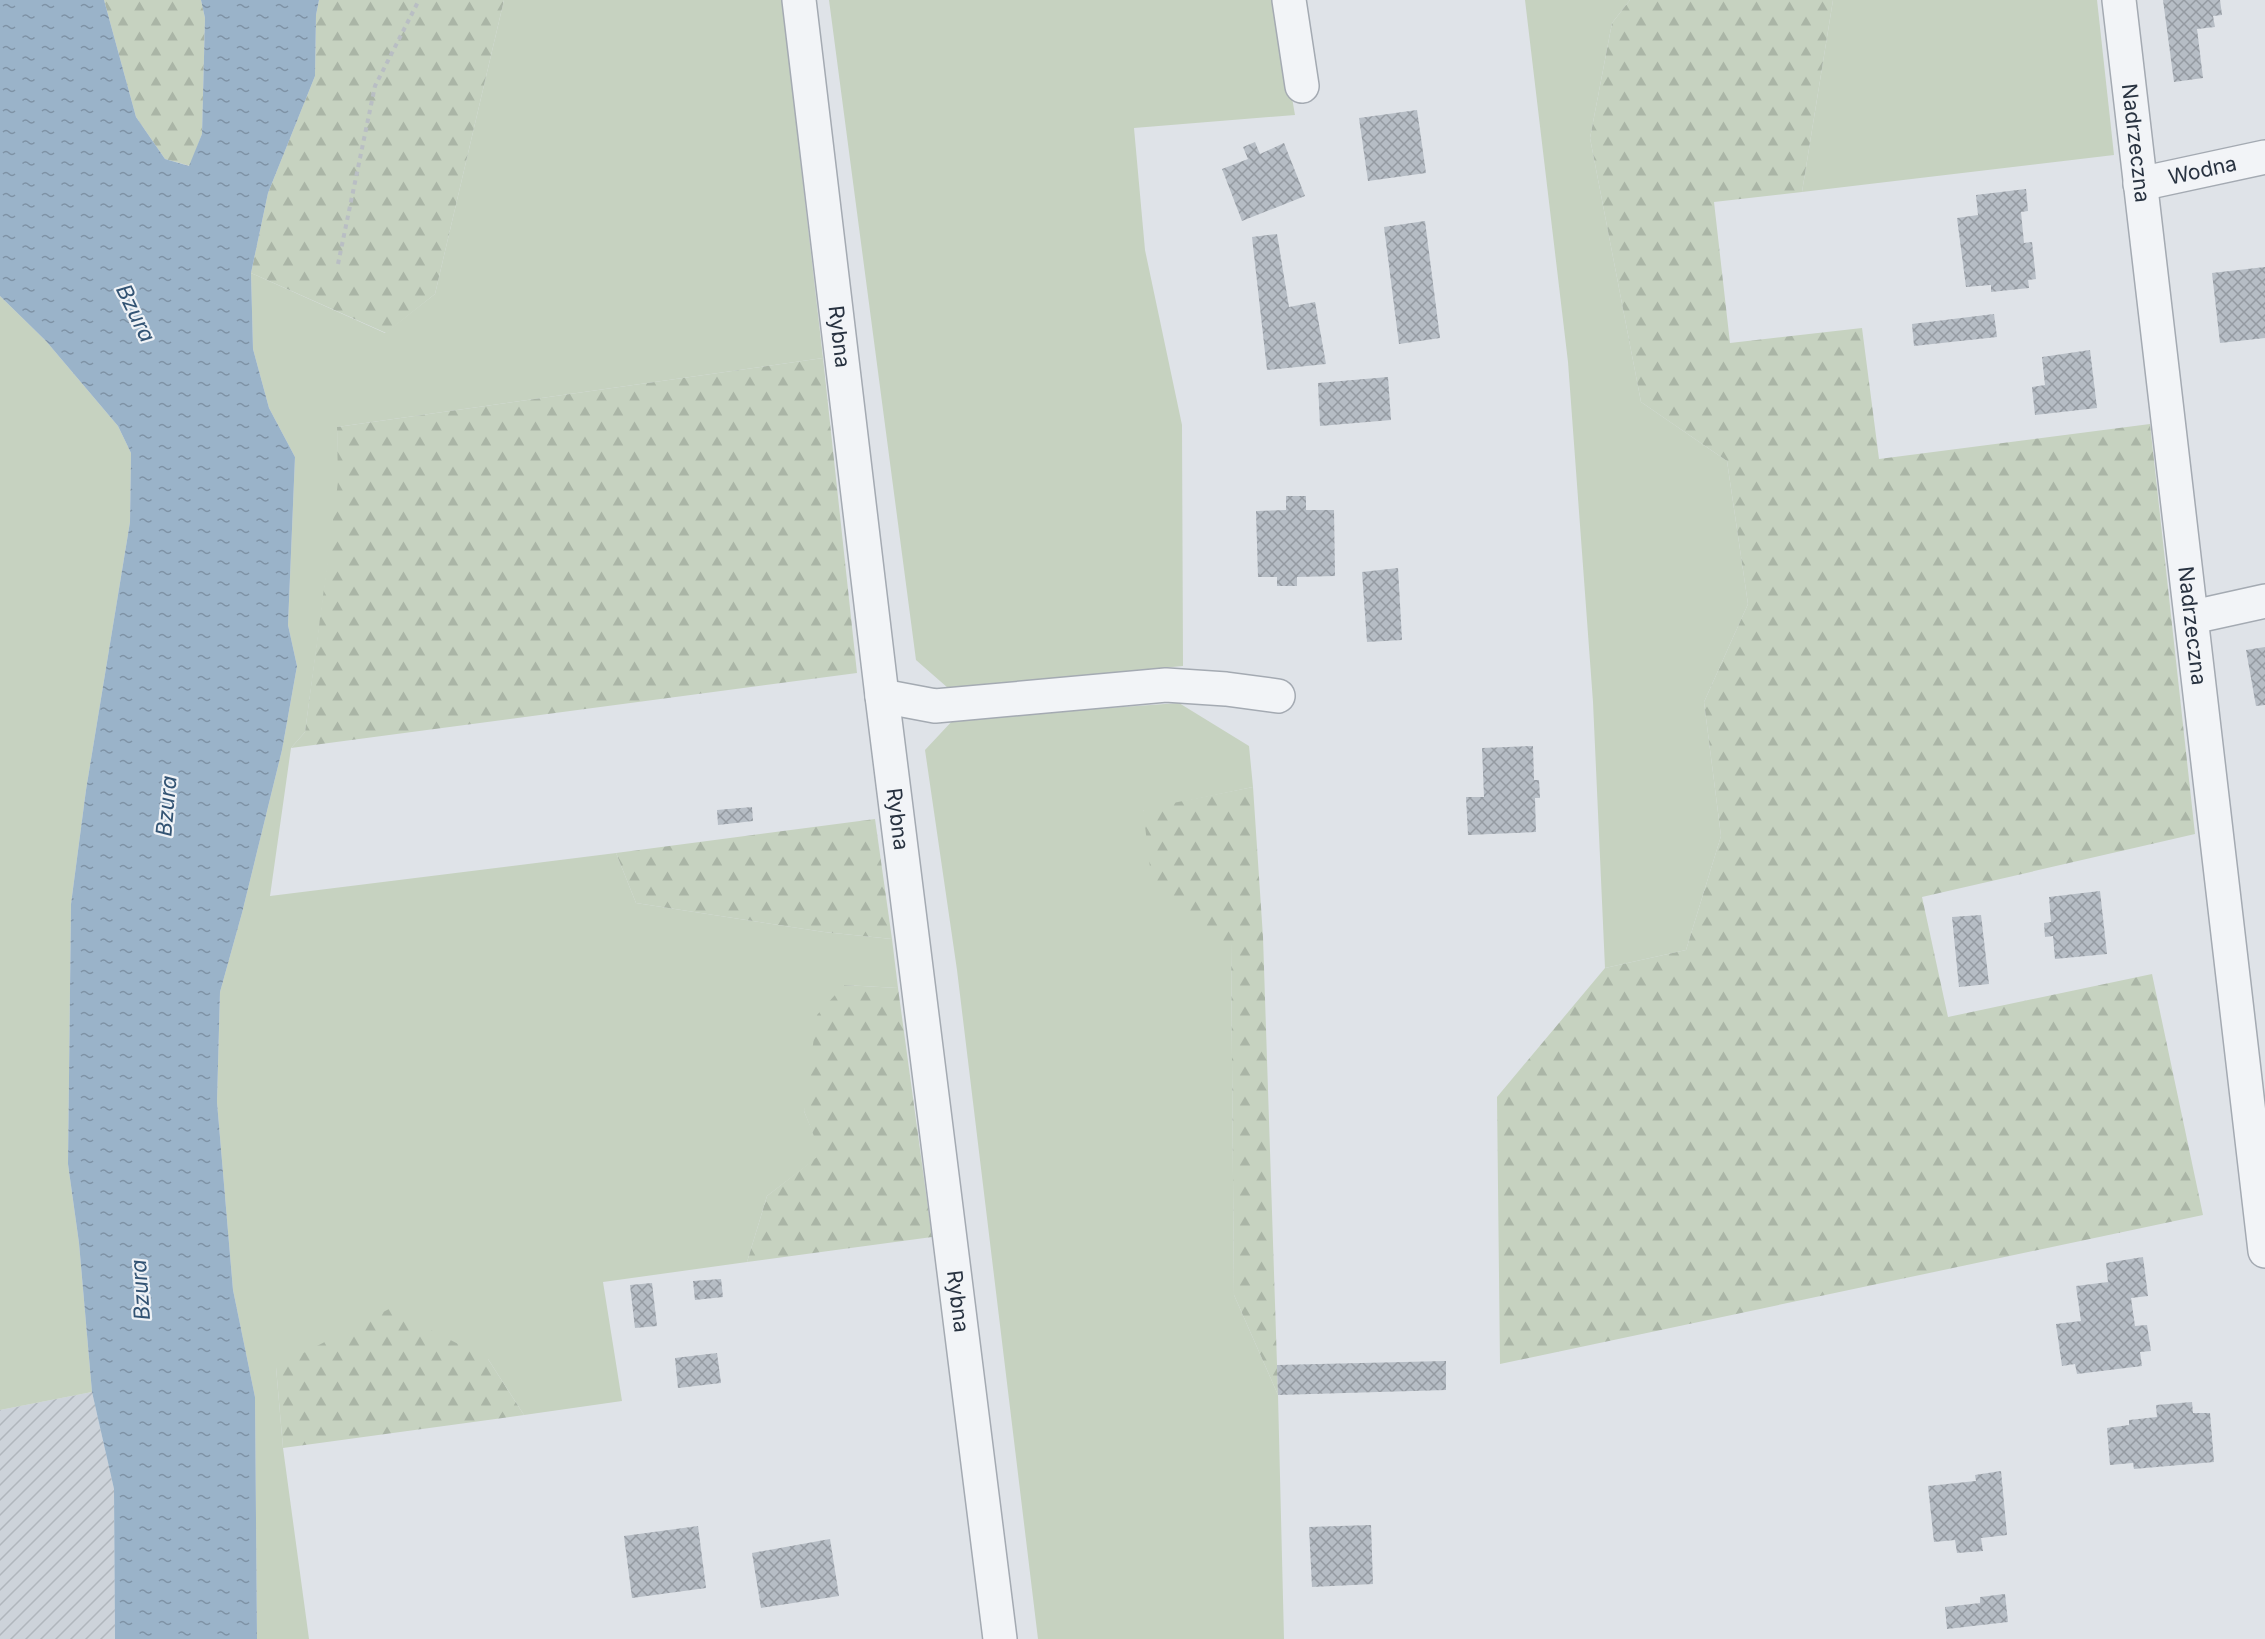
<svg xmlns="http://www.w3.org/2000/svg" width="2265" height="1639" viewBox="0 0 2265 1639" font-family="Inter,sans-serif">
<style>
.industrial{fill:url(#industrial-furrows)}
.grass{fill:#c6d2c0}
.forest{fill:url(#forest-firs)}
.water{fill:url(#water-ripples)}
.building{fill:url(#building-cross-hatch)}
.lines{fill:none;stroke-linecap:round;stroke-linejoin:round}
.street-casing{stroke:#a4aab2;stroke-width:36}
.path{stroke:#b9bec4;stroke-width:4;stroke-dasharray:4.5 4.5;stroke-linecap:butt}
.street{stroke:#f2f4f7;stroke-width:33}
.labels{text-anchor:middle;stroke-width:4.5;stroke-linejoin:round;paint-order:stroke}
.street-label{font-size:21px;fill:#283240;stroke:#eff2f6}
.water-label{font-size:22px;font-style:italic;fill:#325373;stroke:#eff2f6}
</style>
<defs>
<pattern id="industrial-furrows" width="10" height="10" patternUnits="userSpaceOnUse" patternTransform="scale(1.5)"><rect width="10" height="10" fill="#cdd3da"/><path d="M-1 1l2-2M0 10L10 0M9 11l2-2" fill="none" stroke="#b0b6bc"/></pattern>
<pattern id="forest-firs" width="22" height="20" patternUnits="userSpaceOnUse" patternTransform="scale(1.5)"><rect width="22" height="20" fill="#c6d2c0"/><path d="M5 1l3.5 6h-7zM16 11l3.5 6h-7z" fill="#aab5a6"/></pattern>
<pattern id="water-ripples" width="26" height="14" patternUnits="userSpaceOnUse" patternTransform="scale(1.5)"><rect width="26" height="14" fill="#9ab3c9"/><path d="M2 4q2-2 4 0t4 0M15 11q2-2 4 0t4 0" fill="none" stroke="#7e92a5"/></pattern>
<pattern id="building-cross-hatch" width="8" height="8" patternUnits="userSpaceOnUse" patternTransform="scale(1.5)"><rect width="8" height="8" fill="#b6bdc5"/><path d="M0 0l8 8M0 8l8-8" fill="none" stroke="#949aa1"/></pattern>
</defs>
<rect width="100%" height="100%" fill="#dfe3e8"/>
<path class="industrial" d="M92,1392L114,1489L115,1639H0V1410Z"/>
<g class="grass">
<path d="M504,0H782L823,358L337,427L339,482L305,732L291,748L270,896L616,853L636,903L824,932L892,939L898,988L844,985L804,1111L822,1154L767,1196L747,1262L603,1282L622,1401L524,1415L488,1359L276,1367L283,1448L309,1639H257L255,1397L233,1290L217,1102L220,992L242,913L282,750L297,666L288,625L295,457L269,408L253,349L251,273L385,333L435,294Z"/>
<path d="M829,0H1275L1295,115L1134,128L1145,250L1182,425L1183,666L948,688L916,660Z"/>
<path d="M1525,0H1630L1612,23L1590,138L1641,402L1727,461L1748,604L1704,702L1721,836L1686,950L1605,968L1593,702L1568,362Z"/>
<path d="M1833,0H2097L2114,155L1802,192Z"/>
<path d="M0,296L46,341L118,426L131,453L130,522L86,790L71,904L68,1164L79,1243L92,1392L0,1410Z"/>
<path d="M1179,703L1249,746L1253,787L1143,810L1231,941L1234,1295L1278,1395L1284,1639H1038L957,970L925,750L954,719Z"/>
</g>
<g class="forest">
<path d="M104,0H201L205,18L202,134L190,166L165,159L136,117Z"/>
<path d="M319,0H504L435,294L386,333L251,273L268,193L315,76L316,15Z"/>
<path d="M1630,0H1833L1802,192L1714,202L1730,343L1862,328L1879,459L2150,424L2195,834L1922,897L1948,1017L2152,974L2203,1215L1500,1364L1497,1097L1605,968L1686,950L1721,836L1704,702L1748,604L1727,461L1641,402L1590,138L1612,23Z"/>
<path d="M823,358L857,673L291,748L305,732L338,482L337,427Z"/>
<path d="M1253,787L1263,937L1278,1395L1234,1295L1231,941L1209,943L1152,884L1143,809Z"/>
<path d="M875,819L892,939L824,932L636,903L616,853Z"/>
<path d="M844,985L898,988L932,1237L747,1262L767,1196L821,1154L804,1111L817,1015Z"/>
<path d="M389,1309L488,1359L524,1415L283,1448L276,1367Z"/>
</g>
<path class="water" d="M0,0H104L136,117L165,159L189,166L202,134L205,18L201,0H319L316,15L315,76L268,193L251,273L253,349L269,408L295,457L288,625L297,666L282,750L242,913L220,992L217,1102L233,1290L255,1397L257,1639H115L114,1489L92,1392L79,1243L68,1164L71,904L86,790L130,522L131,453L118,426L46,341L0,296Z"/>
<g class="building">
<path d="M2163,0H2220L2222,15L2213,16L2215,27L2197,29L2203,78L2174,82Z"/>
<path d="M1417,110L1426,173L1368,181L1359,118Z"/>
<path d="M1255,142L1260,154L1284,143L1305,196L1242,221L1222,169L1248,159L1243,147Z"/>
<path d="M2026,189L2028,211L2021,212L2024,243L2032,242L2036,279L2028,280L2029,288L1991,292V285L1966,287L1957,218L1978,215L1976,195Z"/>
<path d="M1425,221L1440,338L1399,344L1384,227Z"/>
<path d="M1277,234L1289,307L1315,302L1326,364L1267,370L1252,237Z"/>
<path d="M2265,267V338L2220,343L2212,273Z"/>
<path d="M1994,314L1997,337L1914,346L1912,324Z"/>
<path d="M2090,350L2097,408L2035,415L2032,387L2045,385L2042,357Z"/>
<path d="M1388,377L1391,420L1320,426L1318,383Z"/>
<path d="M1286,496H1306V510H1334L1335,576L1297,577V586H1277V577H1258L1256,511L1286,510Z"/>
<path d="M1398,568L1402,640L1367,642L1362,572Z"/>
<path d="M2265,647V705L2256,706L2246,650Z"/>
<path d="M1533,746L1534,780H1539L1540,798H1535L1536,832L1468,835L1466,797H1484L1482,748Z"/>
<path d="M752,807L753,821L718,825L717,810Z"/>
<path d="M2100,891L2107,954L2055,959L2053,936L2045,937L2044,923L2051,922L2049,897Z"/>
<path d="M1981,915L1989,984L1959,987L1952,917Z"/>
<path d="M2143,1257L2148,1296L2131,1298L2135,1326L2147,1325L2151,1351L2140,1352L2142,1366L2077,1374L2075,1364L2062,1366L2056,1324L2081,1321L2076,1286L2108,1282L2106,1263Z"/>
<path d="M721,1279L723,1297L695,1300L693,1281Z"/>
<path d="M652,1283L657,1326L635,1328L630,1285Z"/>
<path d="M717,1353L721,1383L678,1388L675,1358Z"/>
<path d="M1446,1361V1390L1278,1395L1277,1365Z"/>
<path d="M2192,1402L2193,1413H2210L2214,1462L2134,1469L2133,1463L2110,1465L2107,1428L2129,1425V1420L2157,1417L2156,1405Z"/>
<path d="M2001,1471L2007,1535L1981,1538L1983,1551L1957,1553L1955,1540L1934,1542L1928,1486L1976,1481L1975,1475Z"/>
<path d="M1371,1525L1373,1584L1312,1587L1309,1527Z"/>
<path d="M698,1526L706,1588L632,1598L624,1536Z"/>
<path d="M830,1539L839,1596L761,1608L752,1553Z"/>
<path d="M2005,1594L2008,1622L1947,1629L1945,1607L1980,1603V1597Z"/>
</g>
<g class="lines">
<g class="street-casing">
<g id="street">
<path id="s1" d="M799,0L882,696L1000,1639"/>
<path d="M1289,0L1302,86"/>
<path id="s2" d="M2119,0L2265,1251"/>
<path id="s3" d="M2140,184L2265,157"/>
<path d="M2193,617L2265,601"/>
<path d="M882,696L935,706L1166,685L1226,689L1278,696"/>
</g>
</g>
<path class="path" d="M338,264L375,86L419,0"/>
<use href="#street" class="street"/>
</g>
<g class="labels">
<g class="street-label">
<text dy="7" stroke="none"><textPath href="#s2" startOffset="144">Nadrzeczna</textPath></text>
<text dy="7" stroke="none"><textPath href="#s3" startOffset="64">Wodna</textPath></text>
<text dy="7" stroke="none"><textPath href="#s1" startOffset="339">Rybna</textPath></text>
<text dy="7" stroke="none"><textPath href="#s2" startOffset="630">Nadrzeczna</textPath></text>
<text dy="7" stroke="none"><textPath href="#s1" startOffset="825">Rybna</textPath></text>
<text dy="7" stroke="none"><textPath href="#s1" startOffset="1311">Rybna</textPath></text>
</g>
<g class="water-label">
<text transform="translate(136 313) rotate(64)" y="8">Bzura</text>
<text transform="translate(166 806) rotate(-85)" y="8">Bzura</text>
<text transform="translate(140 1290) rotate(-94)" y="8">Bzura</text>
</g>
</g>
</svg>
